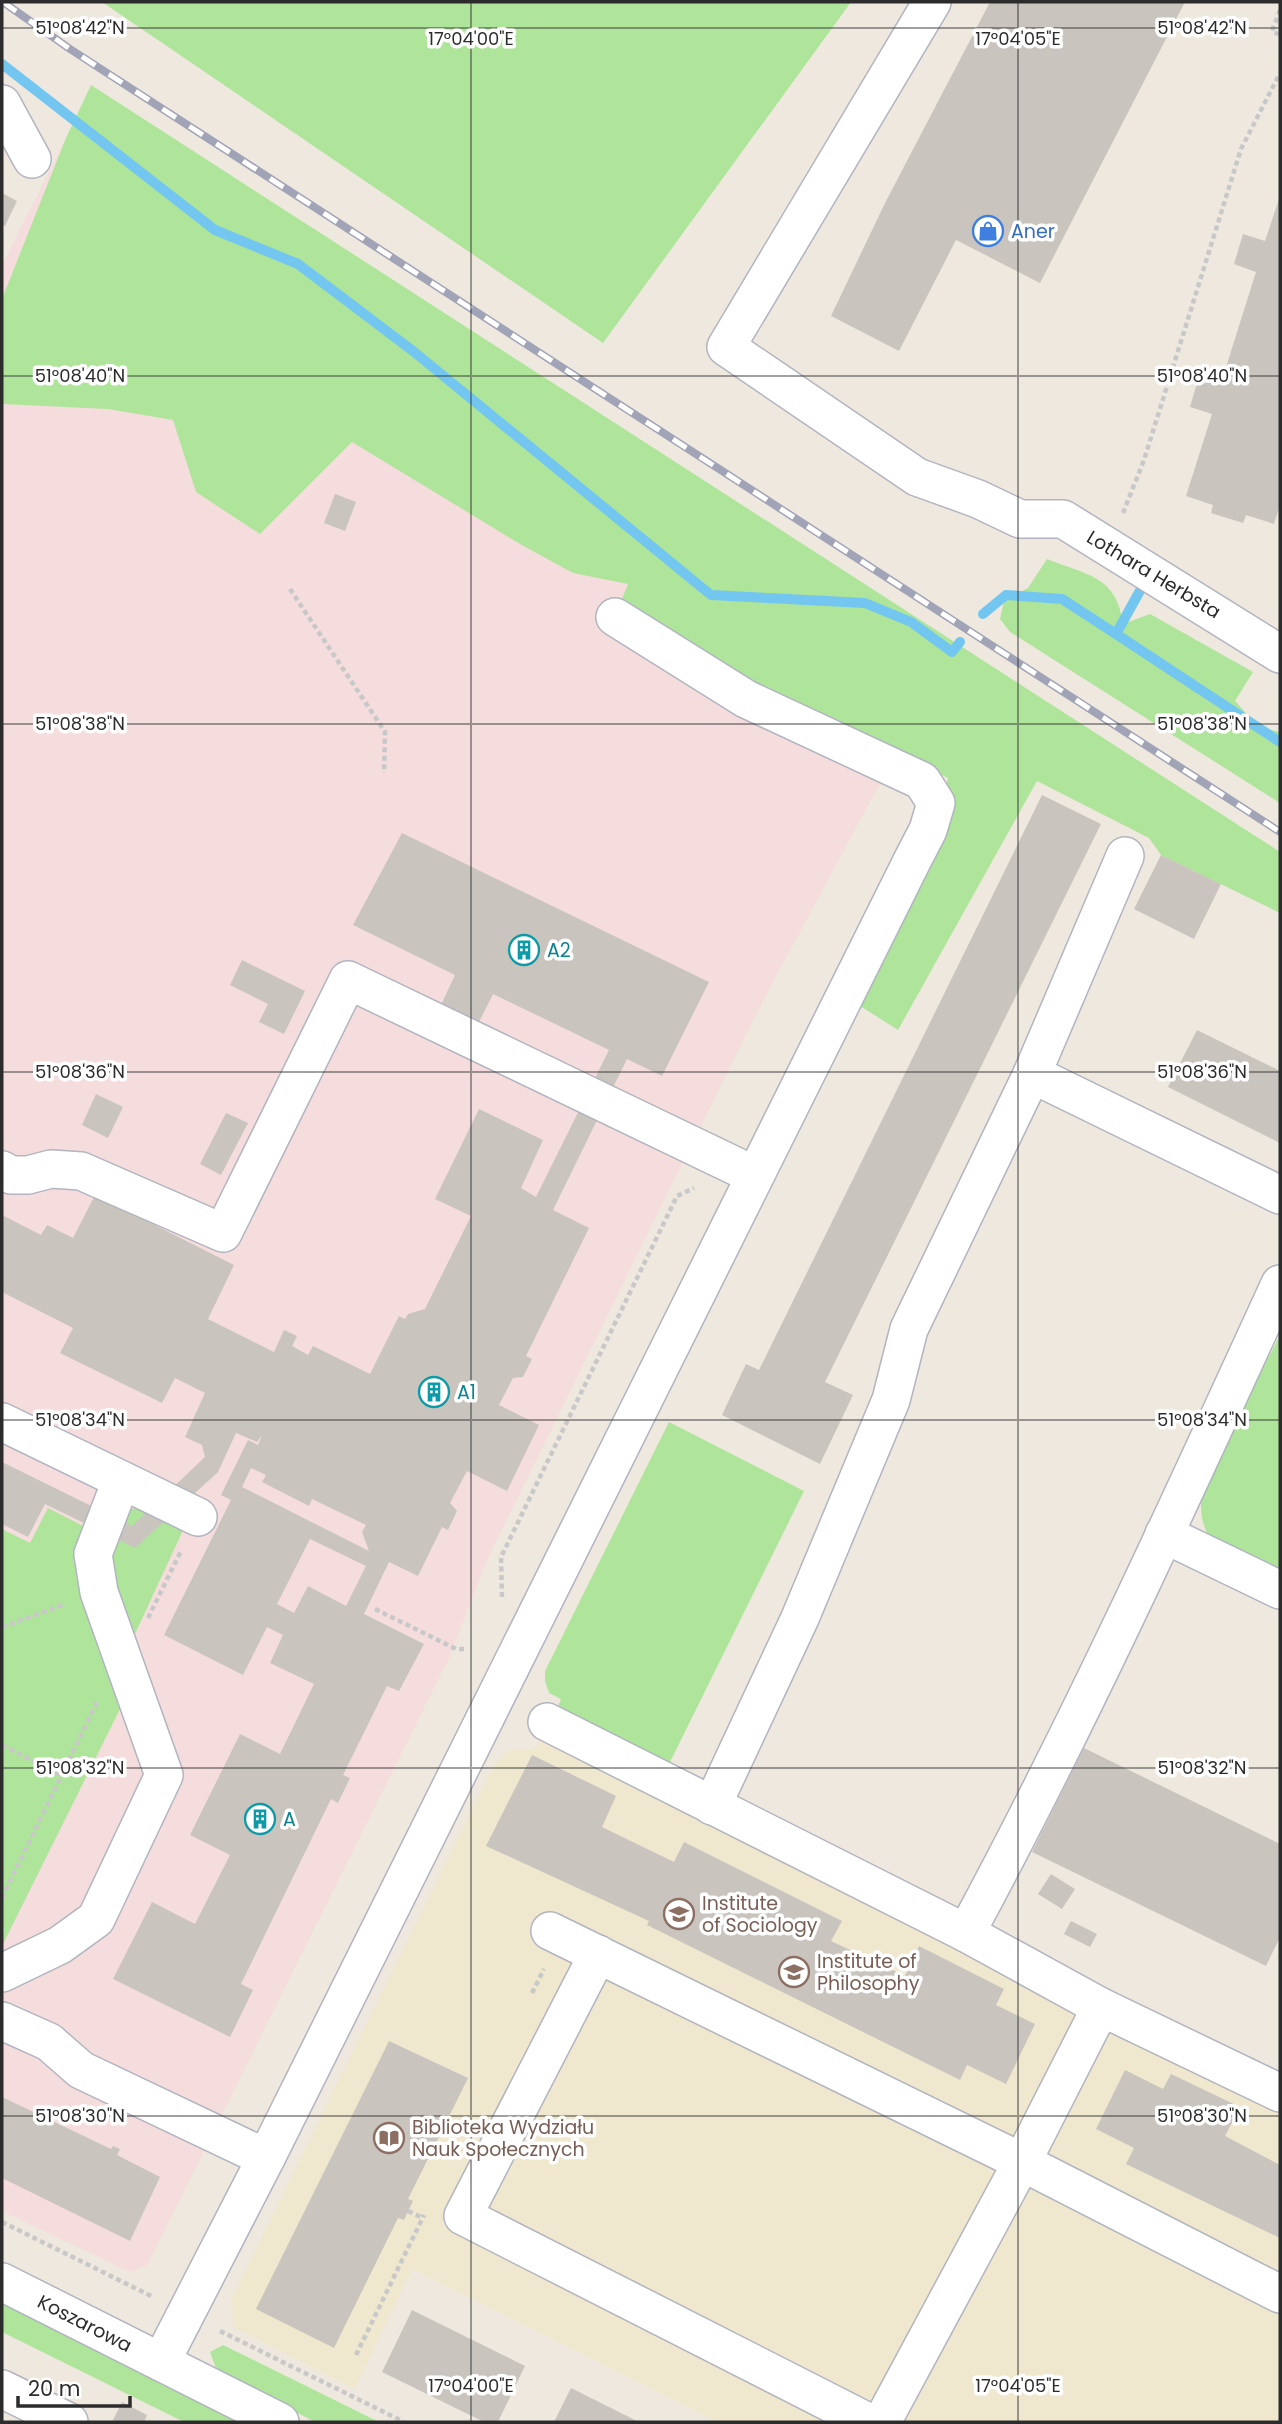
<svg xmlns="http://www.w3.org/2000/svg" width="1282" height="2424" viewBox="0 0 1282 2424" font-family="Poppins,sans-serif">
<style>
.education{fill:#efe7ce}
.medical{fill:#f4dddc}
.green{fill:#afe49b}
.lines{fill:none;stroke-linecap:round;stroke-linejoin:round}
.stream{stroke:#72c6f0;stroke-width:10}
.building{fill:#c9c5be;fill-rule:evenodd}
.minor-casing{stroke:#b2b4c0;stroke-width:40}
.path{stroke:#c8c8c8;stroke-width:4.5;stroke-dasharray:5 3.5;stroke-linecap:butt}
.minor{stroke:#fff;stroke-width:37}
.rail-casing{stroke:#a1a3b6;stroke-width:8}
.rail{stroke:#fff;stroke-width:5;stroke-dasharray:16;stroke-linecap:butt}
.ticks{fill:none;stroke:#2c2c2c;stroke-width:2;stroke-opacity:0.45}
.labels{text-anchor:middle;stroke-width:7;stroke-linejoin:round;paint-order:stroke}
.shop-label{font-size:19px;fill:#366cbe;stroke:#fff;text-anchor:start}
.street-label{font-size:19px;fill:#2c2c2c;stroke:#fff}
.culture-label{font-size:19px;fill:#0d838f;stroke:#fff;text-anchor:start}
.education-label{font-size:19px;fill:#785e54;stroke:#fff;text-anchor:start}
.ticks-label{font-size:18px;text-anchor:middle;fill:#2c2c2c;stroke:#fff;stroke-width:7;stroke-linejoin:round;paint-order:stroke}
</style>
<rect width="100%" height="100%" fill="#eee8df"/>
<path class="education" d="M540,1738L1280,2109V2422H717L412,2269L355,2389L233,2327L232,2297L494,1764L508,1750H534Z"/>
<path class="medical" d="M66,138L937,677L756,1014L487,1560L449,1658L147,2265L130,2272L2,2211V265Z"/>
<g class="green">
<path d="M102,2H851L603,343Z"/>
<path d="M91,85L1280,852V913L1161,855L1149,838L1037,781L898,1030L857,1004L926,865L948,778L796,707L619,606L628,584L573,573L520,544L352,442L260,534L196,492L173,420L108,409L2,404V299L66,138Z"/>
<path d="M1047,559C1087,575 1117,576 1123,624L1150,614L1253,672L1235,701L1259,727L1280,732V803L1010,632L1000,619L1004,601L1028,588Z"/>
<path d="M1280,1335V1578C1233,1557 1194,1551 1202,1489Z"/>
<path d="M669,1422L804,1491L670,1762L557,1709L561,1699L549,1693L545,1681V1671Z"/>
<path d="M142,1504L184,1528L135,1634L129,1636L104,1557L123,1514Z"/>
<path d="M48,1508L89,1529L124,1701L2,1946V1529L30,1543Z"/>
<path d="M2,2304L240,2422H184L2,2332Z"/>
<path d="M223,2345L379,2422H315L217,2371L210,2352Z"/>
</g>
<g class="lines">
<g class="stream">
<path d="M2,64L215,230L298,264L413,351L711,595L865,603L911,622L952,652L960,642"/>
<path d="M983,614L1006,595L1062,599L1116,634L1142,587"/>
<path d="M1116,634L1280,742"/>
</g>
</g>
<g class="building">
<path d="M990,2H1185L1040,283L956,240L899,351L831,316L885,203Z"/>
<path d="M2,193L17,201L5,226L2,224Z"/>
<path d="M1280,196V505L1274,524L1246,515L1243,523L1211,513L1213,505L1186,496L1212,414L1190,407L1199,376L1221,383L1256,272L1234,264L1243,234L1265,241Z"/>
<path d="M335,494L356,502L345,531L324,523Z"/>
<path d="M1042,795L1101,824L825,1382L853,1395L820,1464L722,1415L746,1364L759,1370Z"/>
<path d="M402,833L709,982L662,1076L627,1059L553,1210L589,1228L526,1356L532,1359L523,1377L513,1378L499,1405L539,1425L507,1491L467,1471L450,1503L457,1511L448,1530L442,1527L418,1576L389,1562L364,1614L424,1644L399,1691L387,1686L343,1775L350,1778L338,1803L331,1799L241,1984L253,1990L230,2037L113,1979L152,1902L195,1924L230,1855L190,1835L240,1734L280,1754L314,1684L270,1663L283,1635L267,1627L243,1675L164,1635L231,1500L221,1495L248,1440L258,1445L262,1435L257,1442L236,1433L218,1472L135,1548L45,1504L28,1537L2,1524V1462L132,1526L205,1457L202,1445L185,1437L205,1393L175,1378L162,1403L60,1353L73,1328L2,1292V1215L41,1235L47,1225L73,1238L95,1195L234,1265L208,1319L274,1352L284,1330L297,1336L292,1346L308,1355L313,1346L370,1374L399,1316L405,1319L408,1314L425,1309L471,1216L435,1199L479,1109L543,1140L521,1188L536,1197L609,1050L493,994L476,1028L439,1009L455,975L353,925ZM251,1468L266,1475L262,1482L309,1506L312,1499L366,1525L362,1532L369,1551L242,1487ZM310,1539L366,1566L346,1606L308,1586L294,1613L277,1604Z"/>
<path d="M1161,855L1221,884L1194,939L1134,909Z"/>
<path d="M242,960L305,991L284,1034L259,1022L268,1004L230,985Z"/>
<path d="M1197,1030L1280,1071V1143L1168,1087Z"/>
<path d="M96,1094L123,1107L108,1138L82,1125Z"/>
<path d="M226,1113L248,1123L221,1175L200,1164Z"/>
<path d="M1084,1748L1280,1844V1937L1266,1966L1032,1852Z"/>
<path d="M532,1755L616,1796L602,1827L674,1862L684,1842L842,1921L831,1941L905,1976L919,1946L1004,1989L996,2005L1035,2024L1006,2084L967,2065L960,2080L647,1925L649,1921L486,1846Z"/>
<path d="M1051,1874L1075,1889L1062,1909L1038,1894Z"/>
<path d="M1071,1921L1097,1934L1090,1947L1064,1934Z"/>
<path d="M389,2041L468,2078L408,2199L413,2201L404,2220L398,2218L334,2348L256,2309Z"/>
<path d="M1125,2070L1163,2089L1171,2074L1240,2107L1225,2136L1280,2165V2238L1126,2164L1134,2148L1096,2129Z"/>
<path d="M2,2097L111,2149L113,2146L120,2149L117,2155L160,2177L130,2241L2,2178Z"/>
<path d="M412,2310L525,2366L498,2422H484L382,2372Z"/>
<path d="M571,2388L639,2422H554Z"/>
<path d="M122,2402L147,2415L144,2422H112Z"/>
</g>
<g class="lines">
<g class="minor-casing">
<g id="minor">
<path d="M932,2L726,347L917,477L978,499L1020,519H1063L1280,654"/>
<path d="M2,104L32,159"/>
<path d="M1032,1074L1280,1195"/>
<path d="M2,1170L11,1175H28L51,1169L81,1171L223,1233L348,980L754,1175"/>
<path d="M2,1422L198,1517"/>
<path d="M1164,1534L1280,1590"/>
<path d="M547,1722L966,1933L1101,2007"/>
<path d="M712,1806L800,1618L891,1400L909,1329L1032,1074L1125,856"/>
<path d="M550,1931L1022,2162L1280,2294"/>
<path d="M966,1933C1080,1722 1180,1502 1280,1284"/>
<path d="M598,1954L463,2216L868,2422"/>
<path d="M2,1973L60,1945L96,1919L164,1775L99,1592L93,1554L121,1481"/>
<path d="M2,2021L49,2042L81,2070L266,2158"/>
<path d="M2,2282L280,2422"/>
<path d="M161,2362L266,2158L913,859L928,830L936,803L922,781L746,699L615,617"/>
<path d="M2,2389L69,2422"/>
<path d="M882,2422L1022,2162L1101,2007L1280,2093"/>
</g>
</g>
<g class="path">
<path d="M1280,10L1272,31L1280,35"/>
<path d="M1123,513L1144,460L1241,149L1280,73"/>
<path d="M290,589L385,732L384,773"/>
<path d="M502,1597L501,1557L677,1196L694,1188"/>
<path d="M375,1609L456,1649H464"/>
<path d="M148,1618L181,1551"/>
<path d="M2,1627L65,1604"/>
<path d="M2,1745L62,1776"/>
<path d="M2,1898L98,1700"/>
<path d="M532,1993L544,1969"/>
<path d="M408,2211L423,2218"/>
<path d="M2,2222L153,2297"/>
<path d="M220,2331L404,2422"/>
<path d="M356,2355L424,2215"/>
</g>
<use href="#minor" class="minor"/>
<g class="rail-casing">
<path id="rail" d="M3,2L70,49L1280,832"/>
</g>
<use href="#rail" class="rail"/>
</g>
<path class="ticks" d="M471,2V2422M1018,2V2422M2,28H1280M2,376H1280M2,724H1280M2,1072H1280M2,1420H1280M2,1768H1280M2,2116H1280"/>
<defs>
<g id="shop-ring" transform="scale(1.575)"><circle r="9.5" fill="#fff" stroke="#3f7fe0" stroke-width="1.5"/><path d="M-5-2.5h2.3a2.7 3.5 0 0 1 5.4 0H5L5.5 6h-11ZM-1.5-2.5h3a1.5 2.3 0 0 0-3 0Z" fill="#3f7fe0"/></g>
<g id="building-ring" transform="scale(1.575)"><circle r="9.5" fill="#fff" stroke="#0f9aa8" stroke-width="1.5"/><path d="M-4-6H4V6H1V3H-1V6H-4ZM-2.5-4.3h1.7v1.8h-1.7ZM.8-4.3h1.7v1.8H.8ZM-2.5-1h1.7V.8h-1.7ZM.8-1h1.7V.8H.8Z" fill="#0f9aa8"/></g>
<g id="university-ring" transform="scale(1.575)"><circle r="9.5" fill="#fff" stroke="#8d6e63" stroke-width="1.5"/><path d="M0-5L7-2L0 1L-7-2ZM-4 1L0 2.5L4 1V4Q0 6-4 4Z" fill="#8d6e63"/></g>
<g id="library-ring" transform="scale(1.575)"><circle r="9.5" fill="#fff" stroke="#8d6e63" stroke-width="1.5"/><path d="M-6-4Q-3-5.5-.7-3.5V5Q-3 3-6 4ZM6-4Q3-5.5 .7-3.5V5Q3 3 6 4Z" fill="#8d6e63"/></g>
</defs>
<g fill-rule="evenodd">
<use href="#shop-ring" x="988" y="231"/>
<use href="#building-ring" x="524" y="950"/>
<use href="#building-ring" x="434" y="1392"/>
<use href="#building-ring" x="260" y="1819"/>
<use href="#university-ring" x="679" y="1914"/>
<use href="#university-ring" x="794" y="1972"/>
<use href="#library-ring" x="389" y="2138"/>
</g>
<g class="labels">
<g class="shop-label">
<text x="1011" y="238">Aner</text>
</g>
<g class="street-label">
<text transform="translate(1154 574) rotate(31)" y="7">Lothara Herbsta</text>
<text transform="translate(85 2323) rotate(27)" y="7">Koszarowa</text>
</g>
<g class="culture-label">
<text x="547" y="957">A2</text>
<text x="457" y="1399">A1</text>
<text x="283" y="1826">A</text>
</g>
<g class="education-label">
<text x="702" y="1910">Institute<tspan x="702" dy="22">of Sociology</tspan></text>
<text x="817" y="1968">Institute of<tspan x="817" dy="22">Philosophy</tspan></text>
<text x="412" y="2134">Biblioteka Wydziału<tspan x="412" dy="22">Nauk Społecznych</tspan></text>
</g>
</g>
<g class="ticks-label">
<text x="80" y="34">51°08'42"N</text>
<text x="1202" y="34">51°08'42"N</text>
<text x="471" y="45">17°04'00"E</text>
<text x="1018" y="45">17°04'05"E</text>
<text x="80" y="382">51°08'40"N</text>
<text x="1202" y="382">51°08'40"N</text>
<text x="80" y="730">51°08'38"N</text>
<text x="1202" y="730">51°08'38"N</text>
<text x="80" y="1078">51°08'36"N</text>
<text x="1202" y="1078">51°08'36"N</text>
<text x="80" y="1426">51°08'34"N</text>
<text x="1202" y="1426">51°08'34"N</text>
<text x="80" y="1774">51°08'32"N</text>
<text x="1202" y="1774">51°08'32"N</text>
<text x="80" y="2122">51°08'30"N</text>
<text x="1202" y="2122">51°08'30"N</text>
<text x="471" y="2392">17°04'00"E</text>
<text x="1018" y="2392">17°04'05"E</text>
</g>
<rect width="1282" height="2424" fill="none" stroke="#2c2c2c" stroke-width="7"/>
<path d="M18 2396v10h112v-10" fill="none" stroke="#2c2c2c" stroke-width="3.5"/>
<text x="28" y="2396" font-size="21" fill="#2c2c2c" stroke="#ffffff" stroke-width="5" paint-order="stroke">20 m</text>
</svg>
